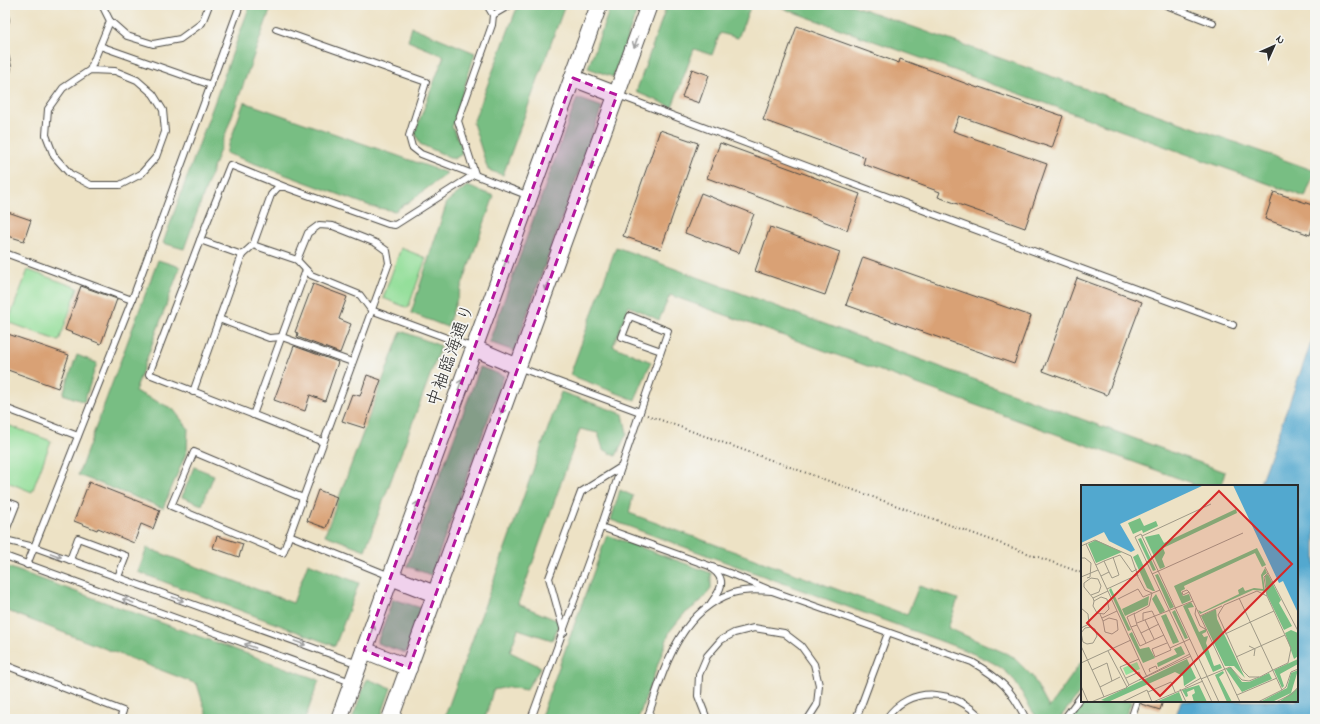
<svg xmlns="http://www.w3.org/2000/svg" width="1320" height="724" viewBox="0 0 1320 724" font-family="'Indie Flower','Klee One',sans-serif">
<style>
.green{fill:#95df9b;stroke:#608563}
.forest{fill:#78be83;stroke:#527457}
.water{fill:#52a8cf;stroke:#3e6a7d}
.building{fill:#d9a174}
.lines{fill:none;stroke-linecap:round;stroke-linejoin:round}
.service-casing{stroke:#484642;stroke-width:8}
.tertiary-casing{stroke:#484642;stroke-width:18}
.path{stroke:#484642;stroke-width:2;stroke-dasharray:1 3;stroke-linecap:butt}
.service{stroke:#fff;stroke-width:6}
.tertiary{stroke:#fff;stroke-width:16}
.oneway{stroke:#a0a0a0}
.marked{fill:#b5179e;fill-opacity:0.2;stroke:#b5179e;stroke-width:3;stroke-dasharray:8 5;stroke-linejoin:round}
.labels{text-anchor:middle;stroke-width:3.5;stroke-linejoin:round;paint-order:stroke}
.street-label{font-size:18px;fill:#2b2b2b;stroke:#f6f6f2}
.inset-road{fill:none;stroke:#9f9987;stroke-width:1}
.view{fill:#d62828;fill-opacity:0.15;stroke:#d62828;stroke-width:2}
.inset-edge{fill:none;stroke:#2b2b2b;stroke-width:2}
</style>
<rect width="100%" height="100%" fill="#f6f6f2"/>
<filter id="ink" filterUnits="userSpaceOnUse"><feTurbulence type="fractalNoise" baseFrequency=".025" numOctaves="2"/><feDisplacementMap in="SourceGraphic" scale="8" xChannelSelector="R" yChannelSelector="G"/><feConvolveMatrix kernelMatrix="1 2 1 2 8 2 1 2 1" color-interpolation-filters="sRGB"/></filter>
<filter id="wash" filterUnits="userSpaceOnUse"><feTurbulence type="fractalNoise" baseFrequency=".012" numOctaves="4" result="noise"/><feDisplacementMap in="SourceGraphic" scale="16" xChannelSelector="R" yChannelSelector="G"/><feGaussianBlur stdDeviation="0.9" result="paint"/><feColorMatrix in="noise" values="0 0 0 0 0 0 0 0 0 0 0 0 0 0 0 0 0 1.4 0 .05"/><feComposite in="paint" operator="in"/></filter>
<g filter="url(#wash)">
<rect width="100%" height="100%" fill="#ede2c5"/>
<g class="green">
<path d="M401,248L426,258L408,308L383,298Z"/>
<path d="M28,270L78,288L59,341L8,322Z"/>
<path d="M5,424L51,441L32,492L5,481Z"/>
</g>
<g class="forest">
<path d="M250,5H272L184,249L163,243Z"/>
<path d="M518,5H565L503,175L488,170L473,123Z"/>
<path d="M611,5H639L613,77L588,68Z"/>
<path d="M667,5H751L738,38L720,33L712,55L694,49L672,107L636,92Z"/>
<path d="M774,5H852L1315,171L1305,197Z"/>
<path d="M412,27L475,53L452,127L461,145L462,154L454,159L420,144L415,132L444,56L408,41Z"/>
<path d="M577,98L602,107L514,351L489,342Z"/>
<path d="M244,102L447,173L417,196L395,211L373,207L226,153Z"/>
<path d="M467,186L494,196L447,327L411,313L447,202Z"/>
<path d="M616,247L1225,472L1221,486H1192V483L670,295L659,320L629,306L613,346L651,362L635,400L570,375Z"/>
<path d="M158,260L180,267L135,391L173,409L188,428L187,451L163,508L78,475Z"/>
<path d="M401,331L441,346L365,550L325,535Z"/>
<path d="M77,355L97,363L84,402L63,394Z"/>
<path d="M480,367L504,376L431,575L407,566Z"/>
<path d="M561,392L623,414L627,433L616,456L603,449L598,433L580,429L518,604L561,622L552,640L518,629L510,652L541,667L526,690L508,687L493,690L488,709L484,719H444Z"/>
<path d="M194,467L214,475L202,505L182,497Z"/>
<path d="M620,490L633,496L629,513L907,615L919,586L958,599L948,628L1012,656L1032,676L1049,708L1082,661V690L1059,719H1038C1028,707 1023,692 1013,679C1000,662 973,654 954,646L611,520Z"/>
<path d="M607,535L711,573V589L700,602L683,615L670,631L638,719H540Z"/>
<path d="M147,548L293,603L308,563L359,583L335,646L138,572Z"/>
<path d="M5,566L319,680L305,719H208L197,684L5,610Z"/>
<path d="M393,599L421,608L406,653L377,643Z"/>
<path d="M367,679L391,688L380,719H352Z"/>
<path d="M1084,701H1132L1124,719H1071Z"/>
</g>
<path class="water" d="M1315,332V719H1175L1181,701H1297V486H1259Z"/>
<g id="blocks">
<g class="building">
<path d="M797,26L899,63L900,59L978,88L979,87L1063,116L1052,148L959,116L953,131L1047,164L1025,228L938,197L940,192L863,164L865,157L763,120Z"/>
<path d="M692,69L709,75L699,103L682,97Z"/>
<path d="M660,130L698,143L661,249L623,236Z"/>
<path d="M720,143L860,194L847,230L707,178Z"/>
<path d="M1274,192L1315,206V219L1310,235L1265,219Z"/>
<path d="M701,193L754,214L739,253L685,233Z"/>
<path d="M5,211L31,220L24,241L5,235Z"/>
<path d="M770,227L840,252L825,295L755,271Z"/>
<path d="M863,257L1031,316L1014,364L846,305Z"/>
<path d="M1077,278L1142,302L1107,395L1043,371Z"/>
<path d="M313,284L347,297L339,319L351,324L340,353L297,337L298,333L295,332Z"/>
<path d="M81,286L117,299L101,344L65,330Z"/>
<path d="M5,333L69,355L58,388L5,369Z"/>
<path d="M294,346L338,362L325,401L310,395L305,411L274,400Z"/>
<path d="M367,375L381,380L364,428L342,421L352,394L360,396Z"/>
<path d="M89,482L160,510L153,529L141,524L134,543L98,528L97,530L74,521Z"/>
<path d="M318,490L337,497L326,528L307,521Z"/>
<path d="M217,536L243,544L239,557L213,548Z"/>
<path d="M1141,701H1163L1160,710L1141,704Z"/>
</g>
</g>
</g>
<g filter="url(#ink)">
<use href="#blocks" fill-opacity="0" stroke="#484642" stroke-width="1"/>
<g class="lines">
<g class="service-casing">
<g id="service">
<path d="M102,5L110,21L127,36L153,44L180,39L202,23L209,5"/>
<path d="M1166,5L1213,23"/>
<path d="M5,7L6,5"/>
<path d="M493,15L510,5"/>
<path d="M5,16L6,20L5,23"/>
<path d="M276,29L426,82L409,136L412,147L421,154L529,196"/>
<path d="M100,46L211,85"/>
<path d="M5,55L8,67L5,83"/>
<path d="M90,70L63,88L48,109L46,135L54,156L70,174L91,185H120L141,174L156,157L165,132L163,110L153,94L137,80L115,71L90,70L110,21"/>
<path d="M618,95L936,215L1233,325"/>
<path d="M285,187H278L271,195L253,245L242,255L200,240L230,165L285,187L388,224L395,225L475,174L458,121L492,25L493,15L487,5"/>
<path d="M200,240L149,374L323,442"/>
<path d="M253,245L297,260L311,275L360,295L371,310L474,348"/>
<path d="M5,253L132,300"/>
<path d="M297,260L308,233L319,225L333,226L376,243L387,251L389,263L283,553L171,506L194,452L303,498"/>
<path d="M219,319L269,338L282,337L352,362"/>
<path d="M518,367L640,412L601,527"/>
<path d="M193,392L242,255"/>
<path d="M5,408L78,436"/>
<path d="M640,412L668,331L630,316L622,337L661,351"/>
<path d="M253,415L306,270"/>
<path d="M5,501L16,505L5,533"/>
<path d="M289,535L390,576"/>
<path d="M5,540L34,547L358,664"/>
<path d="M5,556L351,682"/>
<path d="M70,560L78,538L126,556L118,577"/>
<path d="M27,565L132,300L240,5"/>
<path d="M711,603C720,591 728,580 712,569"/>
<path d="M564,632L549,578L581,492L621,467"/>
<path d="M5,665L123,711L120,719"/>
<path d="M531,719L601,527L729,573L767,589"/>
<path d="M647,719C664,670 678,612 733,593C745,589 760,590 772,591L972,662C1001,679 1011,689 1026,719"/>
<path d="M707,719L698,696L699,675L707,656L721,640L734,633L754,628L784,633L801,646L814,664L819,685L817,705L808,719"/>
<path d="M856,719L888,633"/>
<path d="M886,719C910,684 956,689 982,719"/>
<path d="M1064,719L1082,695"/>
<path d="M1131,719L1137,701"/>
</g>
</g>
<g class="tertiary-casing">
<g id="tertiary">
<path d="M573,78L617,95"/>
<path d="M474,348L518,367"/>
<path d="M391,577L435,594"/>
<path d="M364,650L409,668"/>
<path d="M339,719L599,5"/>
<path d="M390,719L649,5"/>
</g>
</g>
<path class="path" d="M647,415L1082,573"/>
<use href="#service" class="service"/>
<use href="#tertiary" class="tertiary"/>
</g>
<defs><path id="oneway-shaft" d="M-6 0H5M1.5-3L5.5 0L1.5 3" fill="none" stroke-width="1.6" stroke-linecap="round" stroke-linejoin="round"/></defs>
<g class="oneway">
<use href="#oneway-shaft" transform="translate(636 42) rotate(110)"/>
<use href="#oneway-shaft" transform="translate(592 164) rotate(110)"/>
<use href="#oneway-shaft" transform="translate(505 263) rotate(-70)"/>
<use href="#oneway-shaft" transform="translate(547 286) rotate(110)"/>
<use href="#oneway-shaft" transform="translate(460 385) rotate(-70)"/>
<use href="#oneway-shaft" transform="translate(503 408) rotate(110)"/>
<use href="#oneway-shaft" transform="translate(416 507) rotate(-70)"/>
<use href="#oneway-shaft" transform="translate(56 555) rotate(20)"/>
<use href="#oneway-shaft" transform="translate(178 599) rotate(20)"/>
<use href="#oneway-shaft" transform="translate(128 601) rotate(-160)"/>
<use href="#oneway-shaft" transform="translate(372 630) rotate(-70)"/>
<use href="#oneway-shaft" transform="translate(300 643) rotate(20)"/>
<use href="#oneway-shaft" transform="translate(250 646) rotate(-160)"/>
</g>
</g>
<path class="marked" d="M573,78L617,95L409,668L364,650Z"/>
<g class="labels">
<g class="street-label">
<text transform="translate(450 355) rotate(-70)" y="6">中袖臨海通り</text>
</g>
</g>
<g transform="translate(1081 485)">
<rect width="217" height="217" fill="#ede2c5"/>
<path d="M56,177L59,184L45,190L42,183Z" fill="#95df9b"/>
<path d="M155,24L156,28L82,63L84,68L81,74L84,82L79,84L64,52L78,49L83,58ZM59,33L63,41L75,36L77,41L62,48L61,45L52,49L47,38ZM60,53L75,85L72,86L57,54ZM15,55L41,67L15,78L7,59ZM176,63L185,80L181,82L174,68L103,101L104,104L100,106L102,111L108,109L110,115L101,119L93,101ZM57,69L74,106H72L66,103L52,72ZM184,83L186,88L182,91L184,106L172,105L119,129L117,125L121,127L158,109L157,105L162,102L164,106L173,103L182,104L180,90ZM77,89L93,122L89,124L74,90ZM187,89L200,115L198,118L211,141L203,145L186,110L184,91ZM30,103L50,145L47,146L28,105ZM75,109L84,126L79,129L71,114ZM68,111L67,120L44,131L41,124ZM110,117L113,122L107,123L118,147L125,144V147L121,149L123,152L127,151L125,158L133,181L139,179L141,183L132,187L102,121ZM135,124L136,134L164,193L153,181H144L120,131ZM94,125L107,153L104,154L91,127ZM85,129L98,157L92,159L80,131ZM210,145L217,148V171L213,174L204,148ZM51,147L59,164L68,162L74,173L62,178L48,149ZM100,161L104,169L77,182L76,178L96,169L93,164ZM106,174L115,193L103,201L102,191L94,187L27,217L20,215ZM217,174V179L199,189L203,201L201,203L193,185ZM150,182L161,197H168L188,188L191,194L161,207L145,184ZM217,185L210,208L191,217H179L206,203L210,188ZM142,186L143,188L138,192L151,217H146L134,190ZM118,200L126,217H113L111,210L114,208L113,204L106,207L107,211L105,212L101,205ZM217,203V217H198ZM98,207L102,217H75Z" fill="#78be83"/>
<path d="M0,0H123L39,39L54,65L50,67L28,56L23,47L0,58ZM152,0H217V128L202,96L198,98Z" fill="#52a8cf"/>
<path class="inset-road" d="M61,51L130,19M5,59L26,104M0,61L14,55L50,71L57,91M0,73H4L10,78L9,92L6,93M23,76L39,70L51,87L56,84M15,80L23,76L28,87L20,91M184,82L217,146M28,87L31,93L38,90L32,72M71,89L162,48M0,92L17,85M108,107L102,110L101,107L106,105L108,107L112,116M10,110L18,107L20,101L17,94L10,93L3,98V102L12,113L27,106M186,111L183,92L187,88M12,113L13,116L20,112L26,114L28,124L23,129L16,128L12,121L13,116M158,113L201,205L177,217M37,114L57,104L62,112L79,105M141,121L119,131L159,217M0,123L7,129L8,139L0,143M115,123L114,129L119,141L126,145M54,128L46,132L50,142L56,140L53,129L68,121L71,108L64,105L56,90L26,104L66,192M19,129L22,136L28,133L36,135L37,145L31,149L24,147L22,136M21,133L36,126M62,135V128L71,126L90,165L74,172L71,164L86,158M64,135L73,154M56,138L112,116L119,131M8,139L10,142L4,143L0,148L2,157L6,159L12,158L16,151L14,144L10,142M56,140L65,158M50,142L59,161L83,150M60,148L78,139M144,149L193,126M0,161L19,202M168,161L174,164L173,171M89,163L109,154M27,166L46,202M155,172L204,150M0,178L50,155M11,185L26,178L31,196M69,187L68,184L75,181L76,184M45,193L58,187L60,192M120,194L149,182L161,195L168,196L178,192H179L192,185L207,178L210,163L186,111L176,106L143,120L137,130L162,186L168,192H178M58,195L110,171M48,200L109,169M0,201L7,217M104,202L120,193M99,204L105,217M201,205L205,202L210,187L217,184M67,207L90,197L94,207M156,210L196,193M23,212L19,202L39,192M10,217L45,203L48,200L39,182L58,174M41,217L66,205L71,217M72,217L122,196M131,217L54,52L60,49L138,217M195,217L211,209L217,202"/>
<path class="view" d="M138,6L211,79L79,211L6,138Z"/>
<rect width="217" height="217" class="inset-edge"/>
</g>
<rect width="1320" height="724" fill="none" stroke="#f6f6f2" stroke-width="20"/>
<g transform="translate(1274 46) rotate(45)" stroke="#f6f6f2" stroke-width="3" paint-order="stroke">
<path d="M0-3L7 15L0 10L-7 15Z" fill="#2b2b2b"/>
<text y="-6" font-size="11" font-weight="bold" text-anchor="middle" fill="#2b2b2b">N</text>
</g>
</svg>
